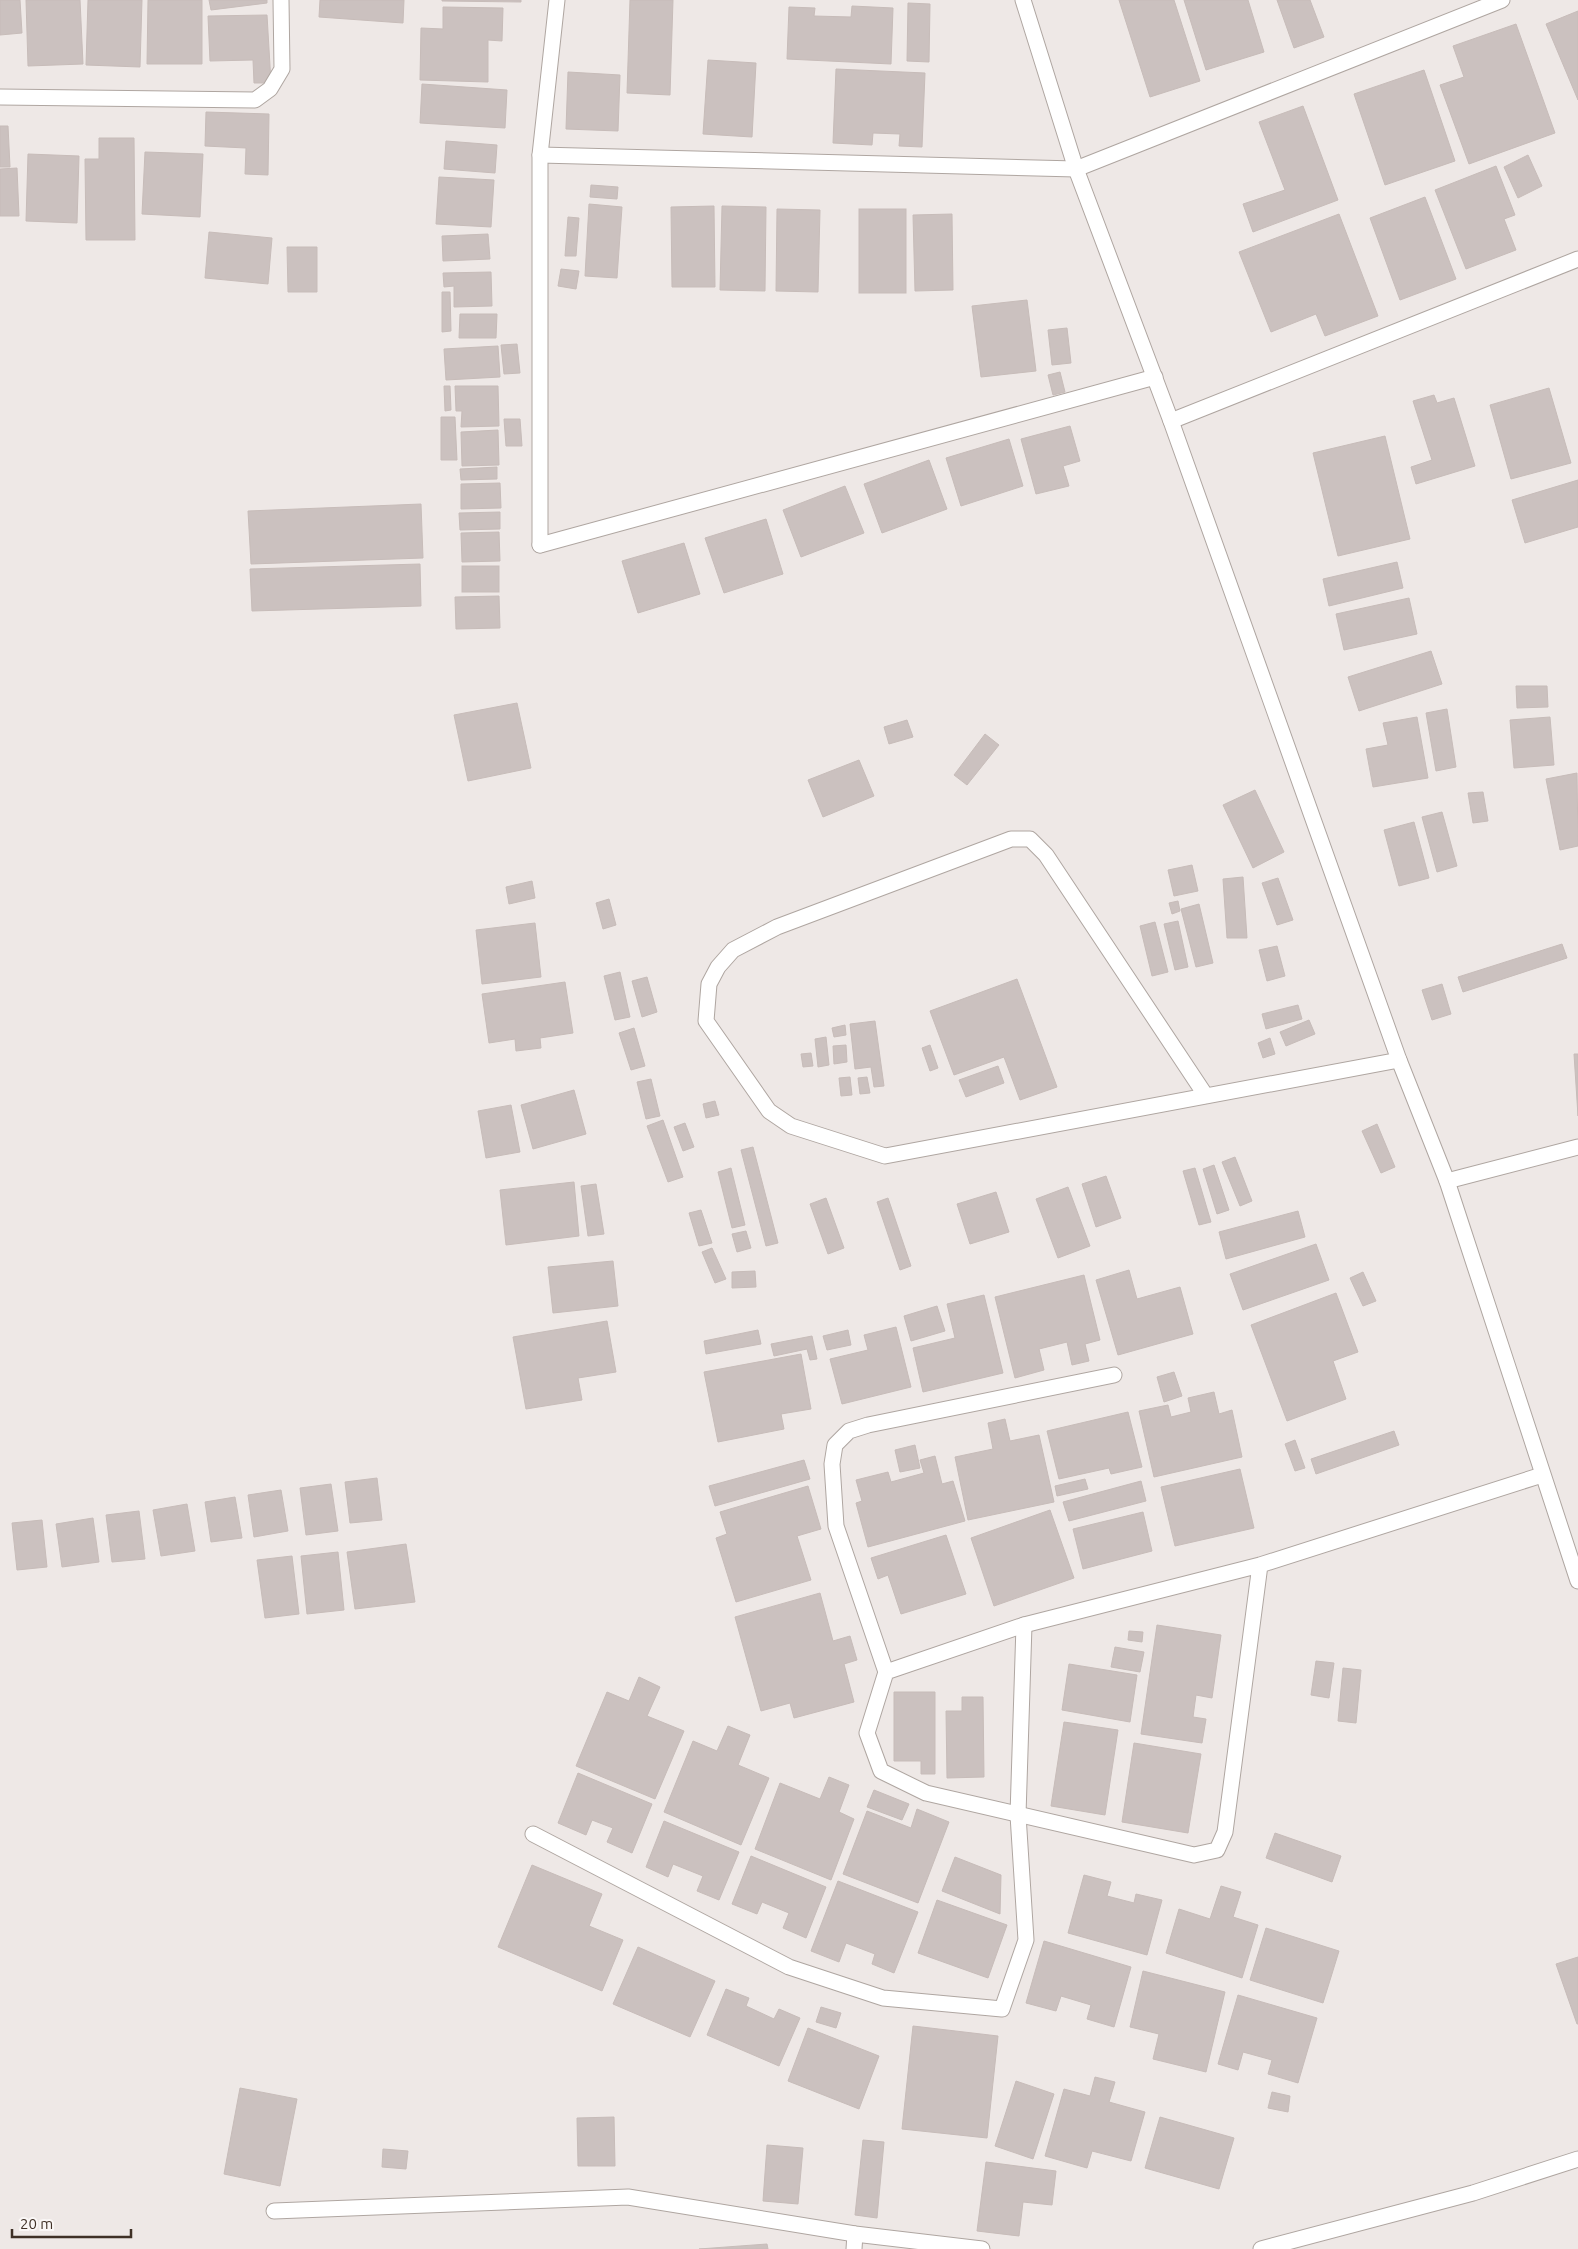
<svg xmlns="http://www.w3.org/2000/svg" width="1578" height="2249" viewBox="0 0 1578 2249" font-family="Ubuntu,sans-serif">
<style>
.building{fill:#cbc1bf;stroke:#c7bcb9}
.lines{fill:none;stroke-linecap:round;stroke-linejoin:round}
.lane-casing{stroke:#afa6a1;stroke-width:17}
.street-casing{stroke:#afa6a1;stroke-width:17}
.lane{stroke:#fff;stroke-width:15}
.street{stroke:#fff;stroke-width:15}
</style>
<rect width="100%" height="100%" fill="#eee8e6"/>
<g class="building">
<path d="M0,0H20L22,33L0,35Z"/>
<path d="M26,0H80L83,64L28,66Z"/>
<path d="M88,0H142L140,67L86,65Z"/>
<path d="M148,0H202V64H147Z"/>
<path d="M209,0H267V3L211,10Z"/>
<path d="M320,0H404L403,23L319,17Z"/>
<path d="M521,0V2L442,1V0Z"/>
<path d="M630,0H673L670,95L627,93Z"/>
<path d="M1119,0H1174L1200,81L1150,97Z"/>
<path d="M1184,0H1248L1264,52L1206,70Z"/>
<path d="M1277,0H1310L1324,37L1294,48Z"/>
<path d="M908,3L930,4L929,62L907,61Z"/>
<path d="M852,6L893,8L891,64L787,59L789,7L815,8L814,16L851,17Z"/>
<path d="M443,7L503,8L502,41L488,40V82L420,80L421,28L443,29Z"/>
<path d="M1578,11V100L1546,24Z"/>
<path d="M267,15L271,83H254L253,60L210,61L208,16Z"/>
<path d="M1516,24L1555,133L1469,164L1440,85L1464,77L1453,46Z"/>
<path d="M708,60L756,63L752,137L703,134Z"/>
<path d="M836,69L925,73L922,147L899,146L900,134L873,133L872,145L833,143Z"/>
<path d="M1424,70L1455,161L1385,185L1354,94Z"/>
<path d="M568,72L620,75L618,131L566,129Z"/>
<path d="M422,84L507,90L505,128L420,123Z"/>
<path d="M1303,106L1338,200L1253,232L1243,204L1285,190L1259,122Z"/>
<path d="M206,112L269,114L268,175L245,174L246,148L205,146Z"/>
<path d="M0,126H8L10,167H0Z"/>
<path d="M99,138H134L135,240H86L85,159H99Z"/>
<path d="M446,141L497,145L495,173L444,169Z"/>
<path d="M145,152L203,154L200,217L142,214Z"/>
<path d="M28,154L79,156L77,223L26,221Z"/>
<path d="M1528,155L1542,186L1518,198L1504,167Z"/>
<path d="M1496,166L1515,215L1504,219L1516,250L1466,269L1435,190Z"/>
<path d="M17,168L19,216H0V169Z"/>
<path d="M439,177L494,180L491,227L436,224Z"/>
<path d="M591,185L618,187L617,199L590,197Z"/>
<path d="M1425,197L1456,279L1400,300L1370,218Z"/>
<path d="M589,204L622,207L617,278L585,276Z"/>
<path d="M714,206L715,287H672L671,207Z"/>
<path d="M722,206L766,207L765,291L720,290Z"/>
<path d="M777,209L820,210L818,292L776,291Z"/>
<rect x="859" y="209" width="47" height="84"/>
<path d="M952,214L953,290L915,291L913,215Z"/>
<path d="M1339,214L1378,316L1325,336L1316,314L1271,332L1239,252Z"/>
<path d="M568,217L579,218L576,256H565Z"/>
<path d="M209,232L272,238L268,284L205,278Z"/>
<path d="M488,234L490,259L443,261L442,236Z"/>
<path d="M287,247H317V292H288Z"/>
<path d="M561,269L579,271L576,289L558,286Z"/>
<path d="M491,272L492,306L454,307V286L444,287L443,273Z"/>
<path d="M442,292H450L451,331L442,332Z"/>
<path d="M1027,300L1036,371L981,377L972,306Z"/>
<path d="M460,314H497L496,338H459Z"/>
<path d="M1067,328L1071,363L1052,365L1048,330Z"/>
<path d="M517,344L520,373L504,374L501,345Z"/>
<path d="M498,346L500,377L446,380L444,349Z"/>
<path d="M1060,372L1065,392L1053,395L1048,375Z"/>
<path d="M444,386H450L451,410L445,411Z"/>
<path d="M455,386H498L499,426L461,427L462,411H456Z"/>
<path d="M1549,388L1571,463L1511,479L1490,405Z"/>
<path d="M1434,395L1437,403L1454,398L1475,466L1416,484L1411,467L1432,460L1413,401Z"/>
<path d="M441,417H455L457,460H441Z"/>
<path d="M504,419H520L522,446H506Z"/>
<path d="M1070,426L1080,461L1063,466L1069,486L1036,494L1021,439Z"/>
<path d="M498,430L499,465L462,466L461,432Z"/>
<path d="M1385,436L1410,539L1338,556L1313,453Z"/>
<path d="M1009,439L1023,486L961,506L946,458Z"/>
<path d="M929,460L947,509L882,533L864,484Z"/>
<path d="M497,467V479L461,480L460,469Z"/>
<path d="M1578,480V527L1525,543L1512,500Z"/>
<path d="M500,483L501,508L461,509V484Z"/>
<path d="M845,486L864,533L801,557L783,510Z"/>
<path d="M421,504L423,558L251,564L248,511Z"/>
<path d="M500,512V529L460,530L459,513Z"/>
<path d="M766,519L783,574L724,593L705,538Z"/>
<path d="M499,532L500,561L462,562L461,533Z"/>
<path d="M684,543L700,594L638,613L622,561Z"/>
<path d="M1397,562L1403,588L1329,606L1323,579Z"/>
<path d="M420,564L421,606L252,611L250,569Z"/>
<rect x="462" y="566" width="37" height="26"/>
<path d="M499,596L500,628L456,629L455,597Z"/>
<path d="M1409,598L1417,634L1344,650L1336,614Z"/>
<path d="M1431,651L1442,684L1359,711L1348,677Z"/>
<path d="M1516,686H1547L1548,707L1517,708Z"/>
<path d="M517,703L531,768L468,781L454,715Z"/>
<path d="M1447,709L1456,767L1436,771L1426,713Z"/>
<path d="M1417,717L1428,778L1373,787L1366,749L1388,745L1383,723Z"/>
<path d="M1550,717L1554,765L1514,768L1510,720Z"/>
<path d="M907,720L913,737L889,744L884,727Z"/>
<path d="M985,734L999,745L967,785L954,775Z"/>
<path d="M859,760L874,796L823,817L808,780Z"/>
<path d="M1577,773L1578,846L1560,850L1546,779Z"/>
<path d="M1255,790L1284,852L1253,868L1223,805Z"/>
<path d="M1483,792L1488,821L1473,823L1468,793Z"/>
<path d="M1442,812L1457,866L1437,872L1422,817Z"/>
<path d="M1414,822L1429,878L1399,886L1384,830Z"/>
<path d="M1192,865L1198,891L1174,896L1168,870Z"/>
<path d="M1243,877L1247,938H1227L1223,879Z"/>
<path d="M1278,878L1293,920L1277,925L1262,883Z"/>
<path d="M532,881L535,898L509,904L506,887Z"/>
<path d="M609,899L616,925L603,929L596,903Z"/>
<path d="M1178,901L1180,911L1172,914L1169,903Z"/>
<path d="M1199,904L1213,963L1196,967L1181,909Z"/>
<path d="M1178,921L1188,967L1175,970L1164,924Z"/>
<path d="M1155,922L1168,972L1152,976L1140,926Z"/>
<path d="M535,923L541,977L482,984L476,930Z"/>
<path d="M1562,944L1567,958L1463,992L1458,977Z"/>
<path d="M1277,946L1285,976L1267,981L1259,950Z"/>
<path d="M620,972L630,1017L615,1020L604,976Z"/>
<path d="M647,977L657,1012L642,1017L632,981Z"/>
<path d="M1017,979L1057,1087L1020,1100L1004,1057L954,1075L930,1011Z"/>
<path d="M565,982L573,1033L540,1038L541,1048L516,1051L515,1039L489,1043L482,994Z"/>
<path d="M1442,984L1451,1014L1432,1020L1422,990Z"/>
<path d="M1298,1005L1302,1019L1266,1029L1262,1014Z"/>
<path d="M1309,1020L1315,1034L1286,1046L1280,1032Z"/>
<path d="M875,1021L884,1086L874,1087L871,1067L855,1069L850,1024Z"/>
<path d="M845,1025L846,1035L834,1037L832,1028Z"/>
<path d="M634,1028L645,1066L631,1070L619,1033Z"/>
<path d="M826,1037L829,1065L818,1067L815,1039Z"/>
<path d="M1270,1038L1275,1054L1263,1058L1258,1043Z"/>
<path d="M846,1045L847,1062L834,1064L833,1046Z"/>
<path d="M930,1045L938,1068L930,1071L922,1048Z"/>
<path d="M811,1053L813,1066L803,1067L801,1054Z"/>
<path d="M1574,1054H1578V1116Z"/>
<path d="M998,1066L1004,1083L966,1097L959,1080Z"/>
<path d="M850,1077L852,1095L841,1096L839,1078Z"/>
<path d="M867,1077L870,1093L860,1094L858,1078Z"/>
<path d="M651,1079L660,1116L646,1119L637,1082Z"/>
<path d="M574,1090L586,1134L533,1149L521,1105Z"/>
<path d="M715,1101L719,1115L706,1118L703,1104Z"/>
<path d="M511,1105L520,1152L486,1158L478,1111Z"/>
<path d="M663,1120L683,1177L668,1182L647,1126Z"/>
<path d="M685,1123L694,1147L683,1151L674,1127Z"/>
<path d="M1377,1124L1395,1167L1381,1173L1362,1131Z"/>
<path d="M753,1147L778,1243L766,1246L741,1150Z"/>
<path d="M1235,1157L1252,1201L1240,1206L1222,1162Z"/>
<path d="M1214,1165L1229,1210L1217,1214L1203,1169Z"/>
<path d="M731,1168L745,1225L732,1228L718,1172Z"/>
<path d="M1195,1168L1211,1222L1199,1225L1183,1171Z"/>
<path d="M1106,1176L1121,1218L1096,1227L1082,1184Z"/>
<path d="M574,1182L579,1236L506,1245L500,1190Z"/>
<path d="M596,1184L604,1234L588,1236L581,1186Z"/>
<path d="M1068,1187L1090,1246L1058,1258L1036,1199Z"/>
<path d="M996,1192L1009,1232L970,1244L957,1204Z"/>
<path d="M826,1198L844,1248L828,1254L810,1204Z"/>
<path d="M888,1198L911,1266L900,1270L877,1202Z"/>
<path d="M701,1210L712,1243L699,1246L689,1213Z"/>
<path d="M1298,1211L1305,1237L1226,1259L1219,1232Z"/>
<path d="M746,1231L751,1248L737,1252L732,1234Z"/>
<path d="M1316,1244L1329,1280L1243,1310L1230,1274Z"/>
<path d="M712,1248L726,1279L715,1283L702,1252Z"/>
<path d="M613,1261L618,1306L553,1313L548,1267Z"/>
<path d="M1129,1270L1137,1299L1180,1287L1193,1334L1118,1355L1096,1280Z"/>
<path d="M755,1271L756,1287L732,1288V1272Z"/>
<path d="M1363,1272L1376,1301L1363,1306L1350,1278Z"/>
<path d="M1084,1275L1100,1340L1085,1344L1089,1361L1072,1365L1067,1342L1039,1349L1044,1370L1015,1378L995,1297Z"/>
<path d="M1336,1293L1358,1352L1333,1361L1346,1399L1287,1421L1251,1325Z"/>
<path d="M984,1295L1003,1373L923,1392L913,1348L955,1338L947,1304Z"/>
<path d="M937,1306L945,1331L911,1341L904,1316Z"/>
<path d="M607,1321L616,1372L578,1378L582,1400L526,1409L513,1337Z"/>
<path d="M896,1327L911,1387L842,1404L830,1359L868,1350L864,1335Z"/>
<path d="M758,1330L761,1344L706,1354L704,1341Z"/>
<path d="M848,1330L851,1345L827,1350L823,1336Z"/>
<path d="M812,1336L817,1359L810,1360L807,1349L774,1356L771,1344Z"/>
<path d="M801,1354L811,1409L781,1414L784,1429L718,1442L704,1372Z"/>
<path d="M1174,1372L1182,1396L1164,1402L1157,1377Z"/>
<path d="M1214,1392L1219,1414L1232,1410L1242,1457L1154,1477L1139,1411L1168,1405L1171,1417L1191,1412L1188,1398Z"/>
<path d="M1128,1412L1142,1467L1111,1474L1109,1468L1059,1479L1047,1431Z"/>
<path d="M1005,1419L1010,1441L1039,1435L1054,1502L968,1520L955,1457L993,1449L988,1423Z"/>
<path d="M1394,1431L1399,1445L1316,1474L1311,1459Z"/>
<path d="M1295,1440L1305,1468L1295,1471L1285,1444Z"/>
<path d="M915,1445L920,1468L900,1472L895,1450Z"/>
<path d="M935,1456L942,1484L953,1481L965,1521L868,1547L856,1503L862,1501L856,1480L888,1472L891,1482L924,1473L920,1460Z"/>
<path d="M804,1460L810,1479L715,1506L709,1486Z"/>
<path d="M1240,1469L1254,1528L1175,1546L1161,1487Z"/>
<path d="M377,1478L382,1520L350,1523L345,1482Z"/>
<path d="M1085,1479L1088,1489L1057,1496L1055,1486Z"/>
<path d="M1141,1481L1146,1501L1069,1521L1063,1502Z"/>
<path d="M331,1484L338,1531L306,1535L300,1488Z"/>
<path d="M808,1486L821,1529L797,1536L811,1580L736,1602L716,1538L727,1534L720,1512Z"/>
<path d="M281,1490L288,1531L254,1537L248,1495Z"/>
<path d="M235,1497L242,1538L211,1542L205,1502Z"/>
<path d="M187,1504L195,1551L161,1556L153,1510Z"/>
<path d="M1050,1510L1074,1578L994,1606L971,1538Z"/>
<path d="M139,1511L145,1559L112,1562L106,1515Z"/>
<path d="M1143,1512L1152,1551L1083,1569L1073,1529Z"/>
<path d="M93,1518L99,1562L62,1567L56,1524Z"/>
<path d="M42,1520L47,1567L17,1570L12,1523Z"/>
<path d="M946,1535L966,1594L901,1614L888,1575L878,1579L871,1558Z"/>
<path d="M406,1544L415,1602L355,1609L347,1552Z"/>
<path d="M338,1552L344,1610L307,1614L301,1556Z"/>
<path d="M292,1556L299,1614L265,1618L257,1560Z"/>
<path d="M820,1593L833,1641L850,1636L857,1660L844,1664L854,1702L794,1718L790,1703L761,1711L735,1617Z"/>
<path d="M1157,1625L1221,1635L1212,1698L1196,1695L1193,1717L1206,1719L1202,1743L1141,1734Z"/>
<path d="M1129,1631L1143,1632L1142,1642L1128,1640Z"/>
<path d="M1115,1647L1144,1652L1140,1672L1111,1667Z"/>
<path d="M1316,1661L1334,1663L1329,1698L1311,1695Z"/>
<path d="M1069,1664L1137,1675L1130,1722L1062,1710Z"/>
<path d="M1343,1668L1361,1670L1356,1723L1338,1721Z"/>
<path d="M639,1677L660,1687L647,1716L684,1731L655,1799L576,1766L607,1692L629,1701Z"/>
<path d="M894,1692H935V1774H921V1761H894Z"/>
<path d="M962,1697H983L984,1777L947,1778L946,1711H962Z"/>
<path d="M1064,1722L1118,1730L1105,1815L1051,1806Z"/>
<path d="M728,1726L750,1735L738,1765L769,1778L741,1845L664,1812L693,1741L717,1751Z"/>
<path d="M1134,1743L1201,1754L1188,1833L1122,1822Z"/>
<path d="M578,1773L652,1804L632,1853L607,1842L613,1828L592,1820L586,1835L558,1823Z"/>
<path d="M829,1777L849,1785L839,1812L854,1819L831,1880L755,1849L780,1783L820,1799Z"/>
<path d="M874,1790L909,1804L902,1820L867,1807Z"/>
<path d="M917,1809L949,1822L918,1903L843,1874L867,1811L911,1828Z"/>
<path d="M664,1821L739,1852L719,1900L697,1891L703,1876L673,1864L668,1877L646,1867Z"/>
<path d="M1275,1833L1341,1856L1332,1882L1266,1858Z"/>
<path d="M751,1856L826,1887L806,1938L783,1928L789,1913L762,1902L757,1914L732,1904Z"/>
<path d="M955,1857L1001,1875L1000,1914L942,1891Z"/>
<path d="M532,1865L602,1894L589,1926L623,1940L602,1991L498,1947Z"/>
<path d="M1084,1875L1111,1882L1107,1896L1134,1903L1136,1894L1162,1900L1147,1955L1068,1933Z"/>
<path d="M838,1881L918,1912L894,1973L872,1964L875,1954L846,1943L839,1962L811,1951Z"/>
<path d="M1221,1886L1241,1892L1233,1917L1258,1925L1242,1978L1166,1953L1179,1909L1210,1919Z"/>
<path d="M937,1900L1007,1925L988,1978L918,1953Z"/>
<path d="M1266,1928L1339,1951L1323,2003L1250,1980Z"/>
<path d="M1044,1941L1131,1967L1114,2027L1087,2019L1091,2005L1061,1996L1056,2011L1026,2003Z"/>
<path d="M638,1947L715,1981L690,2037L613,2004Z"/>
<path d="M1578,1957V2024H1577L1556,1964Z"/>
<path d="M1143,1971L1225,1992L1206,2072L1153,2059L1159,2034L1130,2027Z"/>
<path d="M726,1989L749,1998L746,2006L774,2019L779,2009L800,2018L779,2066L707,2035Z"/>
<path d="M1238,1995L1317,2018L1298,2083L1268,2074L1272,2060L1243,2052L1238,2070L1218,2064Z"/>
<path d="M821,2007L841,2013L836,2028L816,2022Z"/>
<path d="M913,2026L998,2036L987,2138L902,2129Z"/>
<path d="M808,2028L879,2056L859,2109L788,2081Z"/>
<path d="M1095,2077L1115,2082L1109,2102L1145,2112L1131,2161L1092,2151L1087,2168L1045,2156L1064,2089L1090,2096Z"/>
<path d="M1016,2081L1054,2094L1033,2159L995,2146Z"/>
<path d="M240,2088L297,2099L280,2186L224,2174Z"/>
<path d="M1272,2092L1290,2096L1288,2112L1268,2108Z"/>
<path d="M614,2117L615,2166H578L577,2118Z"/>
<path d="M1160,2117L1234,2138L1219,2189L1145,2168Z"/>
<path d="M863,2140L884,2142L877,2218L855,2215Z"/>
<path d="M767,2145L803,2148L798,2204L763,2201Z"/>
<path d="M383,2149L408,2151L406,2169L382,2167Z"/>
<path d="M986,2162L1056,2171L1052,2205L1023,2202L1019,2236L977,2231Z"/>
<path d="M767,2244L768,2249H699Z"/>
</g>
<g class="lines">
<g class="lane-casing">
<g id="lane">
<path d="M540,545L1155,377"/>
<path d="M1206,1096L1046,855L1030,839H1011L777,927L733,950L718,967L709,984L706,1021L769,1111L791,1126L885,1156L1399,1060"/>
</g>
</g>
<g class="street-casing">
<g id="street">
<path d="M1023,0L1076,169L1171,421L1399,1060L1447,1181L1578,1581"/>
<path d="M0,97L255,100L270,89L282,69L281,0"/>
<path d="M540,155L1076,169L1502,0"/>
<path d="M1171,421L1578,259"/>
<path d="M540,545V155L557,0"/>
<path d="M1447,1181L1578,1147"/>
<path d="M1260,1565L1225,1832L1217,1850L1194,1855L926,1793L881,1771L867,1733L886,1672L1024,1625L1260,1565L1542,1475"/>
<path d="M886,1672L836,1526L832,1464L835,1445L849,1431L868,1425L1114,1375"/>
<path d="M533,1834L789,1967L883,1998L1002,2009L1026,1940L1018,1815L1024,1625"/>
<path d="M274,2211L628,2197L855,2234L982,2249"/>
<path d="M854,2249L855,2234"/>
<path d="M1261,2249L1473,2193L1578,2159"/>
</g>
</g>
<use href="#lane" class="lane"/>
<use href="#street" class="street"/>
</g>
<path d="M12 2229v8h119v-8" fill="none" stroke="#3f3026" stroke-width="2.5"/>
<text x="20" y="2229" font-size="15" fill="#3f3026" stroke="#faf7f6" stroke-width="4" paint-order="stroke">20 m</text>
</svg>
